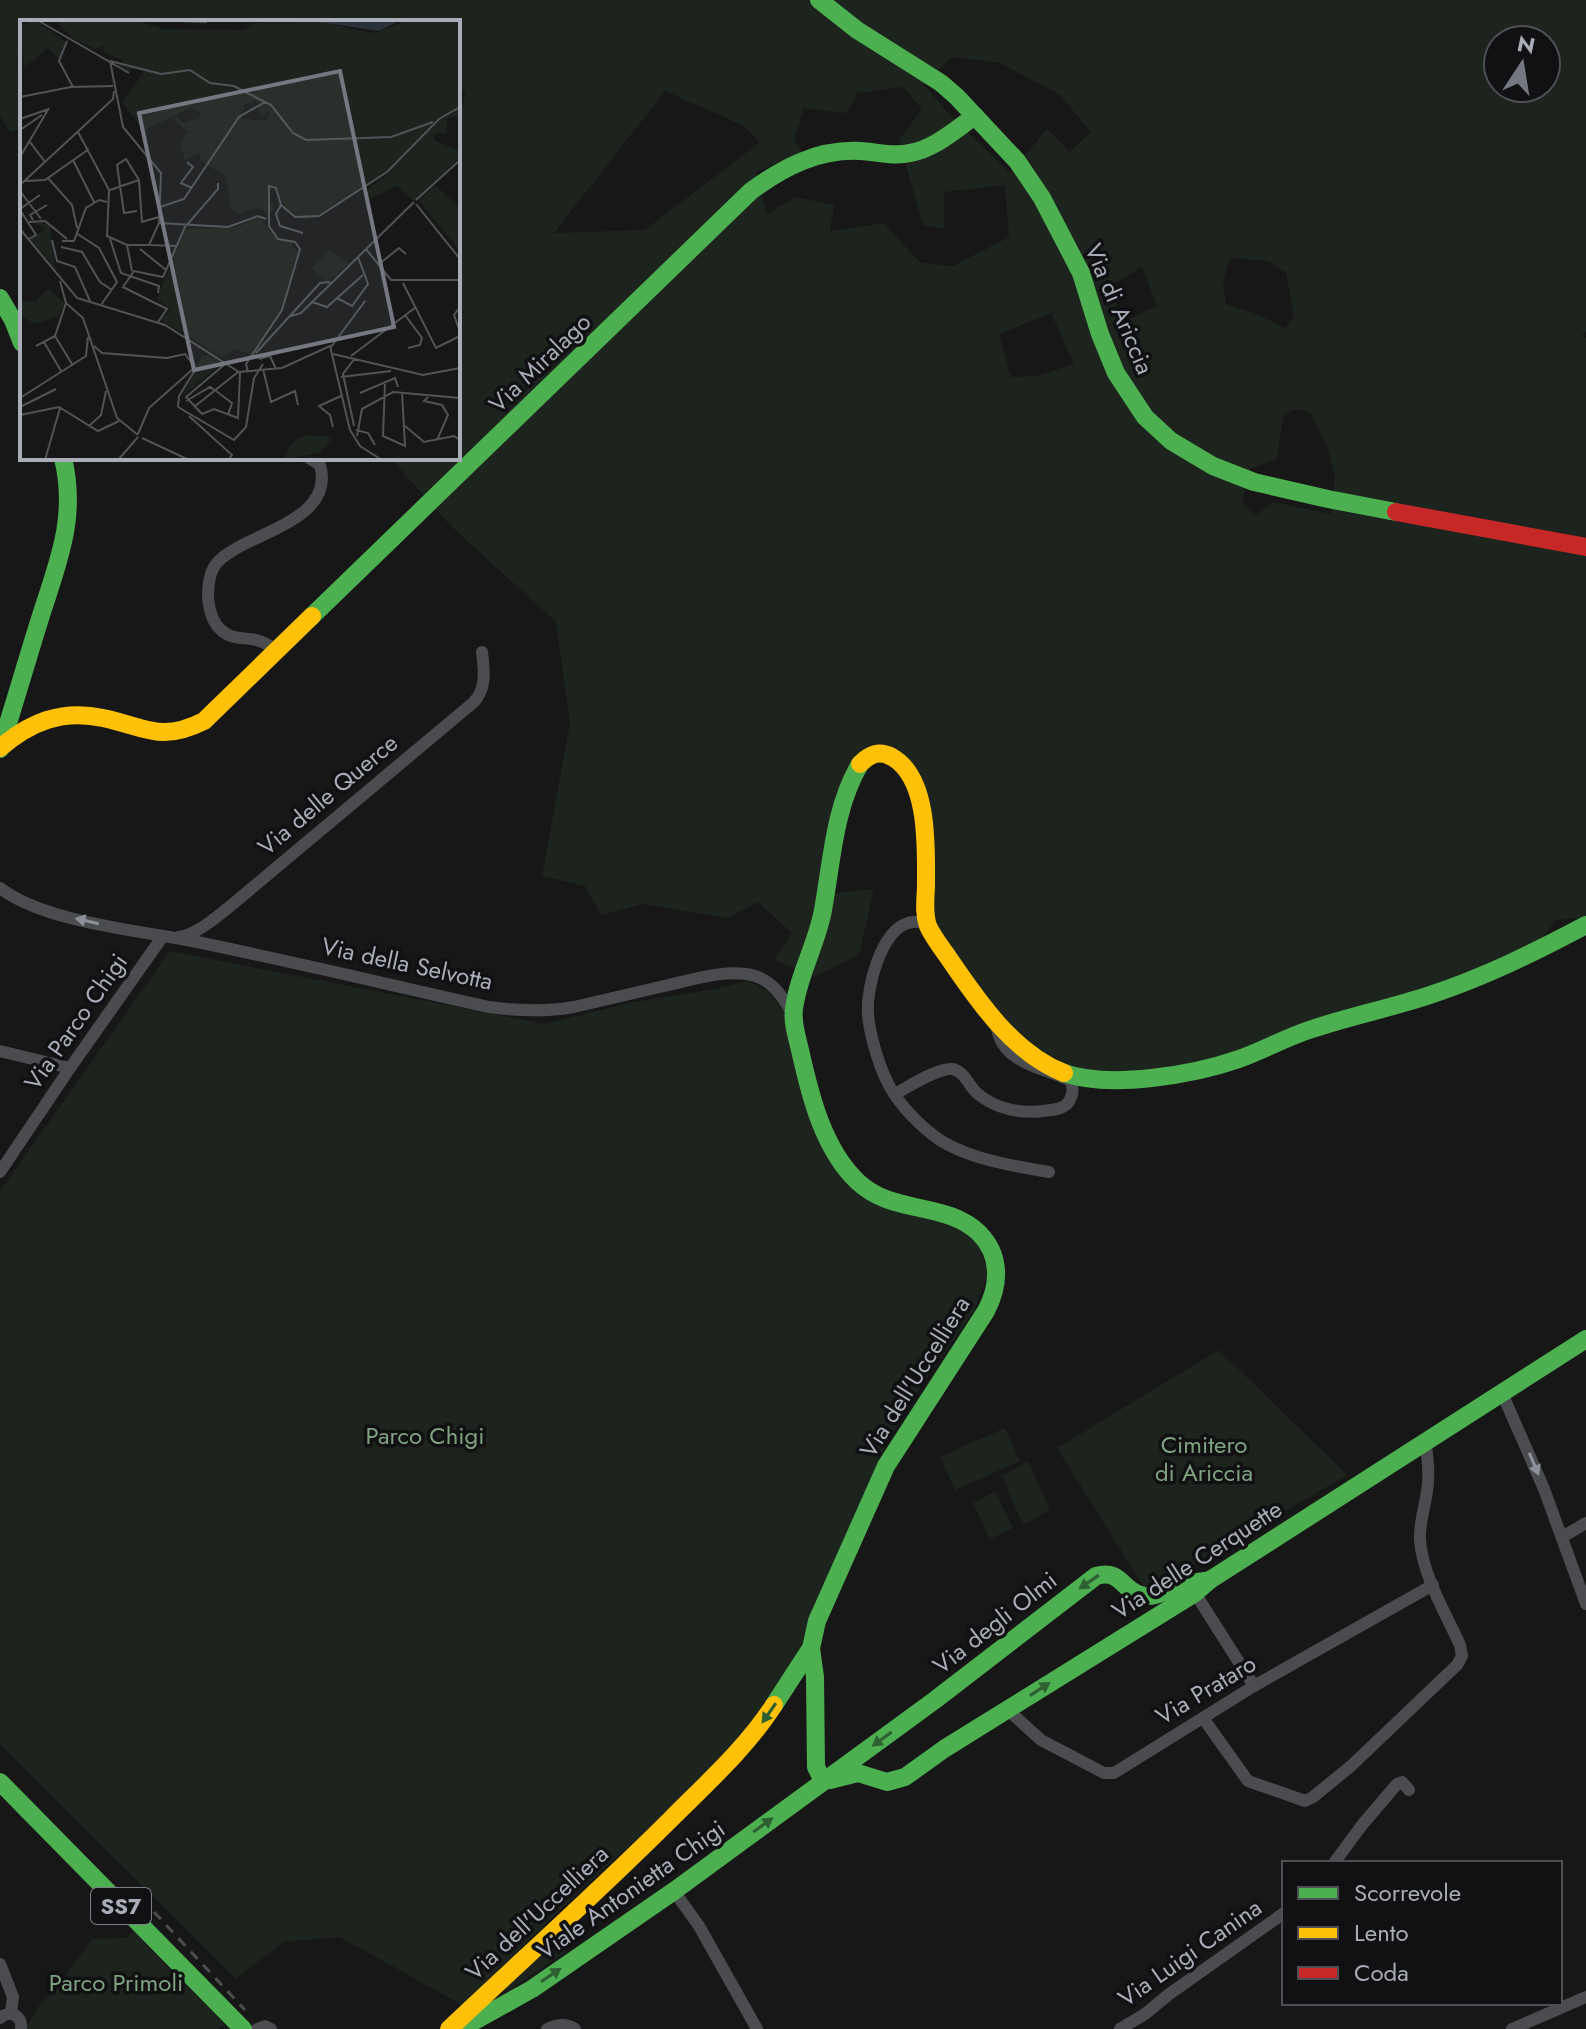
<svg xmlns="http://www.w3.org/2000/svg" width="1586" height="2029" viewBox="0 0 1586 2029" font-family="Jost,sans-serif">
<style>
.green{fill:#1d241e;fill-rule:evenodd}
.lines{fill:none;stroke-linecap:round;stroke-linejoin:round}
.street{stroke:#4b4c50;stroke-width:12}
.fast{stroke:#4caf50;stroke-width:18}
.slow{stroke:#ffc107;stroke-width:18}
.jam{stroke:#c62828;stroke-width:18}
.rail{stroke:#4b4c4f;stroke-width:3;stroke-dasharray:10 8;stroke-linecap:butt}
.oneway{fill:#8c9099}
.oneway2{fill:#2e6032}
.labels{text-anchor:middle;stroke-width:7;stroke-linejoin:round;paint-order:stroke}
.shield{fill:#111113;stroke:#7b7e86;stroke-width:2}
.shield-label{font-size:22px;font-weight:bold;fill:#a8adb8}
.street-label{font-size:24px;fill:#a8adb8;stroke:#111113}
.park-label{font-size:24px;fill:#7fa381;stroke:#111113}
.inset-road{fill:none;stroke:#515357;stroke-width:2}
.view{fill:#757880;fill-opacity:0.15;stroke:#757880;stroke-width:4}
.inset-edge{fill:none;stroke:#a8adb8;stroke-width:4}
</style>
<rect width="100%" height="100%" fill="#171717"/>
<g class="green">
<path d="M0,0H1586V332L1582,335L1586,338V917L1556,920L1527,957L1293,1034L1253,1043L1233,1061L1129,1078L1040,1062L937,941L924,831L898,760L862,761L826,894L874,889L859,955L816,976L774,960L792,933L758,902L727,918L643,904L601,915L585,886L542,876L570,723L556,622L451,526L390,458H458V126L466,91L458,90V22H22V129L10,132L0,116ZM1498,40H1546V88H1498ZM952,57L1000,63L1060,95L1091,132L1070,152L1047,129L1010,173L952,117L924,85ZM903,87L922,109L899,140L923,226L944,228V192L1005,185L1009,237L953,266L921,263L883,223L830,231L834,205L796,197L767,214L756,172L803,153L794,140L804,108L847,113L857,93ZM665,91L742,125L760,142L645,230L554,233ZM1230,258L1269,261L1286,273L1294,316L1286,328L1254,313L1226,304L1223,281ZM1142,267L1157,306L1121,323L1111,286ZM1051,313L1074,364L1036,376L1011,377L999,334ZM1292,410H1303L1311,414L1327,445L1335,476L1331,514L1273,502L1256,515L1242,503L1250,469L1277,459L1283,417Z"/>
<path d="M170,951L544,1024L634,1002L715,989L748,981L768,992L787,1015L831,1160L859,1197L900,1211L945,1220L979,1241L988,1274L974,1311L924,1382L887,1442L839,1549L808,1622L800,1648L756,1721L667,1812L583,1888L462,2005L340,1937L283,1942L236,1979L0,1744V1191Z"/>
<path d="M1219,1350L1347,1475L1147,1592L1057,1448Z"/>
<path d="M1005,1428L1020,1461L955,1490L940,1457Z"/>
<path d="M1028,1461L1050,1510L1023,1525L1002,1476Z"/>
<path d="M995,1492L1013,1528L990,1539L973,1503Z"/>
<path d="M133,1931L225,2025L217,2029H25L39,2006L57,1988L92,1939L126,1938Z"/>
<path d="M557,1936L567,1951L508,1991L503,1990Z"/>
</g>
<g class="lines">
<g class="street">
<path d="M278,651C271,646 264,642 256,640C243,637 232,640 221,630C212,622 209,609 208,597C208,587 209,575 214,567C219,558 229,553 237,548C270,529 334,513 320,465L309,458"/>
<path d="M0,888C45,922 136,930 192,941C291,961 390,985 489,1007C518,1011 545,1012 574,1007C604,1000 634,993 664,986C692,980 727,968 755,976C774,982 783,998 793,1014"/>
<path d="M927,922C921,922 914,921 908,923C881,931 866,988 868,1014C869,1031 878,1063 886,1079C895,1100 915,1121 933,1135C962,1158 1013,1166 1049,1172"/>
<path d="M178,937C196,935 214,919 228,908L474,702C487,687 484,671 482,652"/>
<path d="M0,1051L70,1068"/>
<path d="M895,1094C908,1087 937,1068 952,1069C965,1071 969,1087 978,1094C996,1109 1021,1114 1043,1111C1051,1110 1061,1110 1067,1104C1073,1097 1074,1090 1071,1081C1039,1065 998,1064 996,1020"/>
<path d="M0,1172L70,1068L163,936"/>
<path d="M1502,1393L1544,1489L1586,1604"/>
<path d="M1562,1537L1586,1523"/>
<path d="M1195,1593L1254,1686"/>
<path d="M1008,1710L1041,1740L1104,1773H1114L1254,1686L1433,1585"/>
<path d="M1203,1718L1248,1781L1305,1801L1313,1797L1351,1766L1457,1665L1462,1656L1460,1645C1446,1614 1422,1574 1420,1540C1419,1523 1425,1507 1427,1491C1430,1474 1428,1458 1425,1441"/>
<path d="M1334,1863L1362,1825L1397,1784L1402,1782L1409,1790"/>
<path d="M674,1891L699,1926L757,2029"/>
<path d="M0,1964L13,1997L11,2013"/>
<path d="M0,2018C10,2009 23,2016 21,2029"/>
<path d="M257,2029L265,2026L271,2029"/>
<path d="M547,2029C557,2024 565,2023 575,2029"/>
<path d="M1120,2029L1145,2014L1168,1995L1284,1913"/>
<path d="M1512,2029L1586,1997"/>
</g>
<g class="fast">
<path d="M819,0L857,30L941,83L957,97L1017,161L1042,198L1081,273L1100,334L1116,373L1145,417L1171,441L1213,466L1254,482L1328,499L1396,512"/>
<path d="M0,298L13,320L22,343"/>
<path d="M312,616L751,191C784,167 818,149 860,151C877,152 894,157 910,153C934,149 955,130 975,116"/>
<path d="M0,749C13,708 25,667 38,625C56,566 78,521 63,458"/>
<path d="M1064,1073C1110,1089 1193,1075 1239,1059C1264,1050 1287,1037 1312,1029C1351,1016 1391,1008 1430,995C1485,977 1535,952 1586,925"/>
<path d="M811,1648L815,1677L816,1767L823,1781"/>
<path d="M774,1705L811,1648L817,1621L886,1466L986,1311C1000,1285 1001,1255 979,1233C946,1201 893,1215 858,1182C823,1149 810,1095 800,1050C797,1037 792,1022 794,1009C798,975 817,944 823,910C832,861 834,808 860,764"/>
<path d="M830,1780L858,1773L887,1782L905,1777L944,1749L1195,1593L1210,1580L1586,1339"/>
<path d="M0,1782L243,2029"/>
<path d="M460,2029L532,1989L674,1891L935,1700L1096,1576C1122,1569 1121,1590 1141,1595C1154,1599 1166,1590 1178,1586C1188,1583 1199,1582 1210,1580"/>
</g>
<g class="slow">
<path d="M0,748C30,722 62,709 103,718C146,727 160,743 204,721L312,616"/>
<path d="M860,764C870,754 879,750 892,757C929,778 926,847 926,883C926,897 923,912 928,926C933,937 941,947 948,957C978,1001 1013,1053 1064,1073"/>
<path d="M449,2029C523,1959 600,1890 672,1818C707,1783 747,1747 774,1705"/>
</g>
<path class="jam" d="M1396,512L1586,547"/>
<path class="rail" d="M154,1912L245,2010"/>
</g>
<defs><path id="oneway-solid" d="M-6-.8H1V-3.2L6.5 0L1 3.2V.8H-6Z" transform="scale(2)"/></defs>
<g class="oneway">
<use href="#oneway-solid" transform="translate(87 921) rotate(-167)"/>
<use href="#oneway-solid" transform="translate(1534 1464) rotate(67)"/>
</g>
<g class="oneway2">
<use href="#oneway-solid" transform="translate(1089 1582) rotate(145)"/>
<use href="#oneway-solid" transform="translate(1040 1689) rotate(-33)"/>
<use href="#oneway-solid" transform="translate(769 1713) rotate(125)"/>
<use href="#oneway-solid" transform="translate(882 1739) rotate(144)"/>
<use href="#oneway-solid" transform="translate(763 1825) rotate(-36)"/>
<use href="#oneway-solid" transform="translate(551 1975) rotate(-34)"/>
</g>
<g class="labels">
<rect class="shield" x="91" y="1888" width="60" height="36" rx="6"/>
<g class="shield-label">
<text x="121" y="1914">SS7</text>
</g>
<g class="street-label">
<text transform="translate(1119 309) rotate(67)" y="8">Via di Ariccia</text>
<text transform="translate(540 363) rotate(-44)" y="8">Via Miralago</text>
<text transform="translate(328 795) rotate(-40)" y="8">Via delle Querce</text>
<text transform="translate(407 964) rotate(12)" y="8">Via della Selvotta</text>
<text transform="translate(76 1022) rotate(-55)" y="8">Via Parco Chigi</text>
<text transform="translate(915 1377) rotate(-58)" y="8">Via dell'Uccelliera</text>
<text transform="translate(1197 1560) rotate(-33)" y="8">Via delle Cerquette</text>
<text transform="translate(995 1623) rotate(-38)" y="8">Via degli Olmi</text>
<text transform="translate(1206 1690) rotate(-31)" y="8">Via Prataro</text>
<text transform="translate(631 1890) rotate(-35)" y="8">Viale Antonietta Chigi</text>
<text transform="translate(537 1913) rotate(-43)" y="8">Via dell'Uccelliera</text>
<text transform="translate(1190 1953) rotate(-35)" y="8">Via Luigi Canina</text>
</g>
<g class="park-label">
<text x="425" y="1444">Parco Chigi</text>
<text x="1204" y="1453">Cimitero<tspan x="1204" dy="28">di Ariccia</tspan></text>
<text x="116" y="1991">Parco Primoli</text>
</g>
</g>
<g transform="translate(20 20)">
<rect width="440" height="440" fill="#171717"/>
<path d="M15,0L46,22L38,39L28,28L4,48L0,6ZM114,0L143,9L225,10L232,3L299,2L354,13L389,0H440V97L428,98L426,113L413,114L414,120L440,131V137L394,181L377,166L348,180L346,171L372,150L288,200L271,194L251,165L248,184L253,182V191L248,195L239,187L220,193L211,189L206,157L180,140V133L165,140L160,125L168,112L153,100L157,96L163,103L180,98V92L170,88L124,110L102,82L124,52L114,48L108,53L98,46L103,40L83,32L85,26L75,29L51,17L36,1ZM236,80L242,97L251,90L247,101L222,99L224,85ZM415,165L440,188V231L399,181ZM240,197L255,217L271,222L277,233L261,290L231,334L214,329L202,337L141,300L150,290L137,278L166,209L215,208ZM12,201L30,205L35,249L11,219L25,209ZM309,231L329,243L307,263L292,248ZM28,269L45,283L38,296L15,304L0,295V280L15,282ZM187,335L202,343L162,377L183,336ZM285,415L313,417L301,432L264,440L270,425Z" fill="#1d241e" fill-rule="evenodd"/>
<path d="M204,0H381L359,11L299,2Z" fill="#2a3239"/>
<path class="inset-road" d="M17,0L109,53M128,0L187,2M47,21L39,41L53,67M90,41L141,54L170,50L190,63L214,66L251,85L273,113L286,120L371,117L413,102M0,77L51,67L93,66M0,99L29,89M0,110L22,95M58,112L89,170L87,216L107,225H129L139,203L141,153L103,107L90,41M10,122L25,142M0,137L29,88M53,140L74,182M167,142L173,147L161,163L172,168M28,158L52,185L57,208M5,161L25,160L69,129M0,165L93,79L94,71M90,170L119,160M0,171L21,199M396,180L440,140M396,184L440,239M261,185L256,194L260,206L283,213M140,187L164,179L219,97L245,82M0,189L20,175M0,190L16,215L9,219M117,191L104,193L97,145L106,139L119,160L122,202L139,197M13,200L10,195L27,185M9,202L25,201L47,219M139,203L208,207L238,196L246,199M0,209L57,278L145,305L219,352L262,348L310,326L330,410L340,426L362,440M56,213L79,228L97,262L81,285M90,219L101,253L139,266L138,273M32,220L37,241L55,247L70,281M42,221H54L66,188L79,180L87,182M107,225L112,251M130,225L157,226M41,227L62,232L80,262L92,270M120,229L146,250M346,229L371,260H440M358,245L379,228L386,234M40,261L46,283L63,298L97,398L118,415M383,263L416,328L440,316M317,278L332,286L348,264L338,237M292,282L307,287L343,255M440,287L434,295L440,312M385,295L402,318L400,325L388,328M271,296L281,293L394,182M138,302L147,289L103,267L114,251L143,257L165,207L198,169V163M35,316L52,344M24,322L41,351M16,326L35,316L46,283M74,326L82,333L147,338L165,334L175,347M311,327L345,281M236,333L300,263L310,262M313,334L403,355L440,348M331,336L396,287M239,339L250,336L256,349M204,345L166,377L182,394L194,389L218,398L220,353M243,349L251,382L275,371L278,385M228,352L226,344L262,290L280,229L275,222L258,219L249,206V166L256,168L261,185L275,197L299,196L367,152L419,99L440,87M321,357L371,351M365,362L363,416L385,426L382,372M196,371L212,383L208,395M340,373L375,358L378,367M410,375L404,381L422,385L428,395L417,420M0,378L66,336L68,317M166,381L190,367L196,371M0,387L36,369M158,387L214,420L226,407L234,358L243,344M158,387L159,376L175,350M174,387L218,352M0,395L39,387L78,411L99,401M169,396L212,435L208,440M69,406L81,395L86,371M334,406L323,354L335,338M385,406L404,422L434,416L440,420M313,407L310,395L299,386L321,376M336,410L348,413L355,425M118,414L129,388L173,349M337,416L342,389L373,372L440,378M122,418L169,440M25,440L40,388M98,440L118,417"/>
<path class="view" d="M320,51L374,307L174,350L119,93Z"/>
<rect width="440" height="440" class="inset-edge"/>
</g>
<rect x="1282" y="1861" width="280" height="144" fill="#111113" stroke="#4d4f55" stroke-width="2"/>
<rect x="1298" y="1887" width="40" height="12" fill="#4caf50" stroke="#4d4f55" stroke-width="2"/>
<text x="1354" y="1901" font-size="24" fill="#a8adb8">Scorrevole</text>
<rect x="1298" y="1927" width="40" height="12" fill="#ffc107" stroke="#4d4f55" stroke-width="2"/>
<text x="1354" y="1941" font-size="24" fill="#a8adb8">Lento</text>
<rect x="1298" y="1967" width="40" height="12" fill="#c62828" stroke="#4d4f55" stroke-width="2"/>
<text x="1354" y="1981" font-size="24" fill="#a8adb8">Coda</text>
<g transform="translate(1522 64) rotate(12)"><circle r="38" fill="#111113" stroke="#4d4f55" stroke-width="2"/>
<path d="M0-6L14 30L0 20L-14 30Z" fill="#757880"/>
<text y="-12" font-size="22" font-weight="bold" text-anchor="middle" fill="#a8adb8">N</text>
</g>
</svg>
